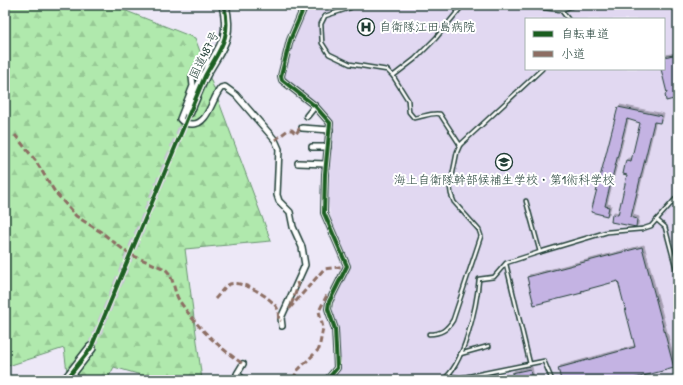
<svg xmlns="http://www.w3.org/2000/svg" width="683" height="385" viewBox="0 0 683 385" font-family="'Patrick Hand','Klee One',sans-serif">
<style>
.built{fill:#e1d8f1;fill-rule:evenodd}
.forest{fill:url(#forest-firs);stroke:#689370}
.building{fill:#c4b3e3;stroke:#1f3d34;filter:url(#shadow)}
.lines{fill:none;stroke-linecap:round;stroke-linejoin:round}
.trunk-tunnel{stroke:#c4c6d0;stroke-width:9;stroke-dasharray:9 4.5;stroke-linecap:butt}
.service-casing{stroke:#1f3d34;stroke-width:5.5}
.minor-casing{stroke:#1f3d34;stroke-width:8}
.trunk-casing{stroke:#1f3d34;stroke-width:12}
.service{stroke:#fff;stroke-width:2.5}
.minor{stroke:#fff;stroke-width:5}
.trunk{stroke:#fff;stroke-width:9}
.quiet{stroke:#8d6e63;stroke-width:3;stroke-dasharray:6 3;stroke-linecap:butt}
.cycleway-casing{stroke:#fff;stroke-width:6}
.cycleway{stroke:#1b5e20;stroke-width:4}
.labels{text-anchor:middle;stroke-width:4;stroke-linejoin:round;paint-order:stroke}
.poi-label{font-size:12px;fill:#1f3d34;stroke:#fff;text-anchor:start}
.street-label{font-size:12px;fill:#1f3d34;stroke:#fff}
</style>
<defs>
<pattern id="forest-firs" width="22" height="20" patternUnits="userSpaceOnUse"><rect width="22" height="20" fill="#b0e9ad"/><path d="M5 1l3.5 6h-7zM16 11l3.5 6h-7z" fill="#97c995"/></pattern>
<filter id="shadow"><feDropShadow dx="2" dy="-2" stdDeviation="0" flood-color="#0004"/></filter>
</defs>
<rect width="100%" height="100%" fill="#ede8f7"/>
<filter id="ink" filterUnits="userSpaceOnUse"><feTurbulence type="fractalNoise" baseFrequency=".025" numOctaves="2"/><feDisplacementMap in="SourceGraphic" scale="8" xChannelSelector="R" yChannelSelector="G"/><feConvolveMatrix kernelMatrix="1 2 1 2 8 2 1 2 1" color-interpolation-filters="sRGB"/></filter>
<g filter="url(#ink)">
<path class="built" d="M307,5H678V378L670,380H330L340,368L337,328L333,312L335,294L351,266L331,219L328,200L333,123L310,99L286,81L283,74L292,40ZM526,19H664V69H526Z"/>
<path class="forest" d="M5,5H111L195,38L271,241L185,249L202,380H158L114,367L107,380H68L64,348L5,367Z"/>
<g class="building">
<path d="M678,54V98L666,101L665,94L667,93L661,69H664V57Z"/>
<path d="M618,107L662,116L660,123L654,122L631,217L637,219L636,227L611,222L612,214L618,215L627,175L623,174L626,160L631,161L640,123L627,119L605,206L609,207L607,216L591,212Z"/>
<path d="M642,247L674,368L628,380H561L558,368L635,347L618,281L581,291L582,293L534,305L527,277Z"/>
<path d="M530,369L532,380H513L512,373Z"/>
<path d="M494,374L495,380H469V379Z"/>
</g>
<g class="lines">
<path class="trunk-tunnel" d="M91,348L189,112"/>
<g class="service-casing">
<g id="service">
<path d="M352,5L350,8L325,16L321,24L322,43L329,54L350,64L387,70L393,76L408,100L409,112L414,118C423,117 432,112 440,114L460,145"/>
<path d="M520,5L561,10L576,5"/>
<path d="M561,10L568,19"/>
<path d="M393,76L415,59L436,38L463,5"/>
<path d="M526,201L540,252"/>
<path d="M657,220L665,227L678,276"/>
<path d="M506,264L530,364"/>
<path d="M429,334C441,334 447,330 453,320L481,236L479,230L454,202L451,194L450,187L457,152L460,145L542,69"/>
<path d="M460,354L489,346"/>
<path d="M449,376L460,378L544,361L552,380"/>
<path d="M442,380C464,367 477,304 479,279L494,277L506,263L540,252L607,232L642,229L651,226L678,196"/>
</g>
</g>
<g class="minor-casing">
<g id="minor">
<path d="M305,5L290,40L281,76L282,80L315,106L330,123L325,174L324,213L347,266L329,302L328,309L335,329L337,368L327,380"/>
<path d="M212,63L203,62L196,68L192,77L193,86L180,119C183,123 187,124 192,124C208,125 212,98 221,88L225,87L236,95L275,140L279,149L277,195L279,201L290,212L293,227L302,247L305,265L281,318L282,326"/>
<path d="M307,116L315,106"/>
<path d="M302,128L330,130"/>
<path d="M312,147H328"/>
<path d="M298,163L326,164"/>
<path d="M243,364L237,374L244,380"/>
</g>
</g>
<g class="trunk-casing">
<g id="trunk">
<path d="M189,112C194,100 199,87 205,75C221,46 232,40 224,5"/>
<path d="M66,380L91,348"/>
</g>
</g>
<use href="#service" class="service"/>
<use href="#minor" class="minor"/>
<use href="#trunk" class="trunk"/>
<g class="quiet">
<path d="M15,135L35,160L55,192L76,216L101,232L129,254L165,269C174,276 173,290 179,300C196,326 217,346 243,364"/>
<path d="M275,140L288,130H292L296,134L299,129L302,128"/>
<path d="M297,282L298,286L290,308L324,269L347,266"/>
<path d="M215,299C219,295 223,288 228,285C240,278 271,297 277,308C279,311 278,317 279,320L281,321"/>
<path d="M293,379L298,370L319,349L323,328L319,311L327,295"/>
</g>
<g class="cycleway-casing">
<g id="cycleway">
<path d="M305,5L290,40L281,76L282,80L315,106L330,123L325,174L324,213L347,266L329,302L328,309L335,329L337,368L327,380"/>
<path d="M66,380L91,348L205,76C220,49 232,38 224,5"/>
</g>
</g>
<use href="#cycleway" class="cycleway"/>
</g>
</g>
<defs>
<g id="hospital-ring" transform="scale(0.9)"><circle r="9.5" fill="#fff" stroke="#1f3d34" stroke-width="1.5"/><path d="M-5-5h3v3.5h4V-5h3V5h-3V1.5h-4V5h-3Z" fill="#1f3d34"/></g>
<g id="university-ring" transform="scale(0.9)"><circle r="9.5" fill="#fff" stroke="#1f3d34" stroke-width="1.5"/><path d="M0-5L7-2L0 1L-7-2ZM-4 1L0 2.5L4 1V4Q0 6-4 4Z" fill="#1f3d34"/></g>
</defs>
<g fill-rule="evenodd">
<use href="#hospital-ring" x="366" y="27"/>
<use href="#university-ring" x="504" y="162"/>
</g>
<g class="labels">
<g class="poi-label">
<text x="379" y="31">自衛隊江田島病院</text>
<text x="504" y="184" text-anchor="middle">海上自衛隊幹部候補生学校・第1術科学校</text>
</g>
<g class="street-label">
<text transform="translate(204 55) rotate(-64)" y="4">国道487号</text>
</g>
</g>
<rect width="683" height="385" fill="none" stroke="#fff" stroke-width="20"/>
<rect x="10" y="10" width="663" height="365" fill="none" stroke="#1f3d34" stroke-width="1.5" filter="url(#ink)"/>
<rect x="525" y="18" width="140" height="52" fill="#ffffff" stroke="#a5b1ae"/>
<rect x="533" y="31" width="20" height="6" fill="#1b5e20" stroke="#a5b1ae"/>
<text x="561" y="38" font-size="12" fill="#1f3d34">自転車道</text>
<rect x="533" y="51" width="20" height="6" fill="#8d6e63" stroke="#a5b1ae"/>
<text x="561" y="58" font-size="12" fill="#1f3d34">小道</text>
</svg>
